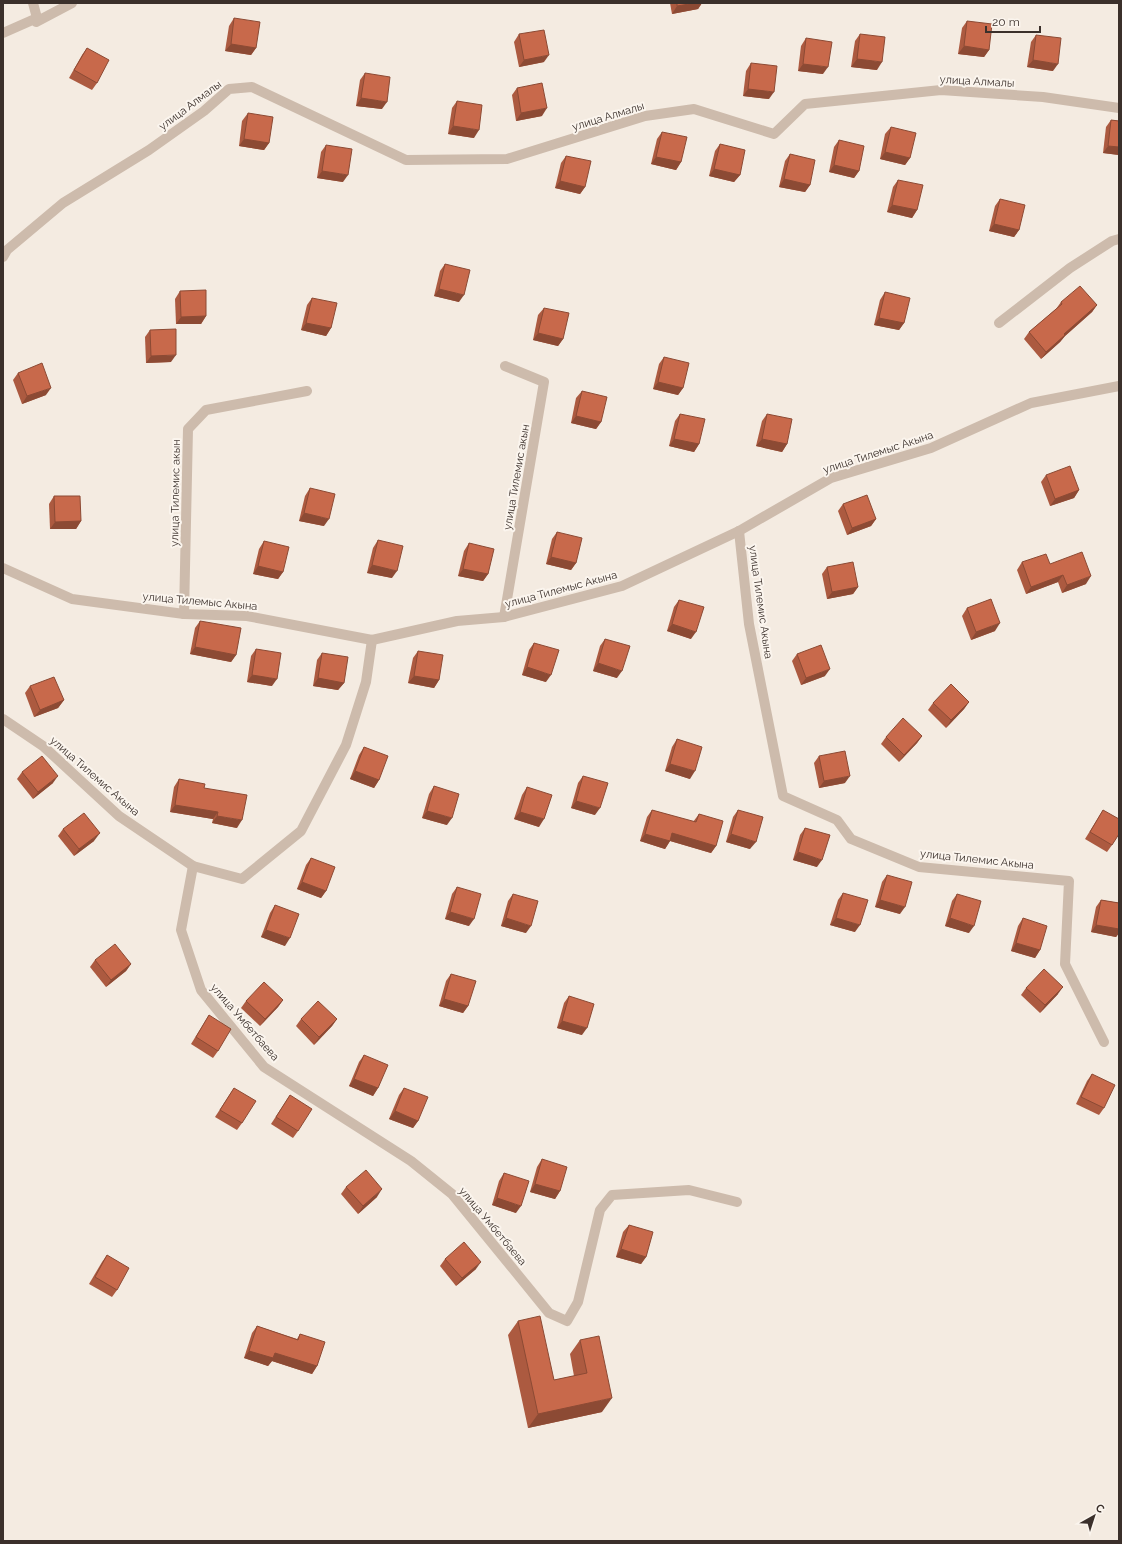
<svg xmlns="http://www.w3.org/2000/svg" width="1122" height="1544" viewBox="0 0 1122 1544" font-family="Raleway,sans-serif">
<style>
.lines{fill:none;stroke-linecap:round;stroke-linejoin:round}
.minor{stroke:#cdbbac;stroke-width:10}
.wall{fill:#ac5a40}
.shaded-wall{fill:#8c4a34}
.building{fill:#c8694b;stroke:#8c4a34}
.labels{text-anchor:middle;stroke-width:4;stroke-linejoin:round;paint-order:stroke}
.street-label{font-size:11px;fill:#3b302b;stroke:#fbf5ee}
</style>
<rect width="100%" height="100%" fill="#f4ebe1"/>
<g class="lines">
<g class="minor">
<path d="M33,3L37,18"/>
<path d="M3,33L37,18L36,22L72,3"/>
<path d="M3,257L7,250L63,203L149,150L204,111L229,89L252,87L406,160L507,159L645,116L694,109L774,134L805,104L941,90L1043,97L1119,108"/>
<path d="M999,323L1070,268L1112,241L1119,239"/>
<path d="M739,531L749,624L783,796L837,820L851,839L919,867L1069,881L1065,964L1104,1042"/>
<path d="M3,568L72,599L184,614L247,616L372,640L457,621L504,617L622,586L739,531L831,478L931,448L1031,403L1119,386"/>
<path d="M184,614L188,429L206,410L307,391"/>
<path d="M504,617L544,382L505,366"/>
<path d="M3,719L43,746L119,816L193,866L242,879L301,831L346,745L366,682L372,640"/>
<path d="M193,866L181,930L201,990L264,1067L411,1161L452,1194L549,1313L567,1321L578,1302L600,1210L612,1195L689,1190L737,1202"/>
</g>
</g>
<g class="wall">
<path d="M670,3H702L698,9L672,14Z"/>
<path d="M234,18L256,48L251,55L225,51L229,26Z"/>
<path d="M967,21L989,50L984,57L958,54L962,28Z"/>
<path d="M519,34L544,62L519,67L514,42Z"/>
<path d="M860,34L877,70L851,67L855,41Z"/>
<path d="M1036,35L1053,71L1027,67L1031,42Z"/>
<path d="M806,38L823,74L798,71L801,46Z"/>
<path d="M87,48L97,83L92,90L69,78L82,55Z"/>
<path d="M751,63L769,99L743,96L746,71Z"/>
<path d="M365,73L382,109L356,106L360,80Z"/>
<path d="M517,88L542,116L516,121L512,95Z"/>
<path d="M457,101L474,138L448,134L452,108Z"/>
<path d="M248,113L269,143L264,150L239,146L242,121Z"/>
<path d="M1111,120L1119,121V155L1103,153L1106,127Z"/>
<path d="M891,127L910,158L905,165L880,159L885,134Z"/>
<path d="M662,132L681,162L676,170L651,164L657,139Z"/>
<path d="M839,140L859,171L854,178L829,172L834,147Z"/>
<path d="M720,144L740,175L734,182L709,176L715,151Z"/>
<path d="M326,145L343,182L317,178L321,152Z"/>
<path d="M790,154L810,185L805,192L779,187L785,161Z"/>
<path d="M566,156L585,187L580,194L555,188L561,163Z"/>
<path d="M898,180L917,210L912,218L887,212L893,187Z"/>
<path d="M1000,199L1019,230L1014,237L989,231L995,206Z"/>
<path d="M445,264L459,302L434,296L440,271Z"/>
<path d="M180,291L206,316L201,324H176L175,299Z"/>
<path d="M885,292L904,323L899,330L874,325L880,300Z"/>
<path d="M312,298L331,328L326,336L301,330L307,305Z"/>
<path d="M1061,302L1097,305L1092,312L1065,336L1060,342L1041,359L1024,339L1029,332L1056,309Z"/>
<path d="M544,308L563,339L558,346L533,340L538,315Z"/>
<path d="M150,330L171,362L146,363L145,337Z"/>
<path d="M664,357L683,388L678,395L653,389L659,364Z"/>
<path d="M18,373L46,395L22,404L13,380Z"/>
<path d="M582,391L601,422L596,429L571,423L576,398Z"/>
<path d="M680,414L699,444L694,452L669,446L675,421Z"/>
<path d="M767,414L787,444L782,452L756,446L762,421Z"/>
<path d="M1046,475L1079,490L1074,498L1050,506L1041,482Z"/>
<path d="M310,488L324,526L299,521L305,496Z"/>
<path d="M54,496L81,521L76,529H50L49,504Z"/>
<path d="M843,504L876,519L871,526L847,535L838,511Z"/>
<path d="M557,532L576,563L571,570L546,564L552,539Z"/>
<path d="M378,540L392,578L367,573L373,548Z"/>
<path d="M264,541L283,572L278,579L253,574L259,549Z"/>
<path d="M469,543L488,574L483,581L458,576L464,551Z"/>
<path d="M1022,562L1050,564L1086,584L1062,593L1058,582L1026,594L1017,570Z"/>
<path d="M827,567L858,587L853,594L827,599L822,574Z"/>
<path d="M679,600L691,639L667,631L674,607Z"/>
<path d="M967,608L995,631L971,640L962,616Z"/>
<path d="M200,621L236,655L231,662L190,654L195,628Z"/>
<path d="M605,639L617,678L593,671L600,646Z"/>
<path d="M534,643L546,682L522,675L529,650Z"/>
<path d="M256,649L272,686L247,682L251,656Z"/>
<path d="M418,651L439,680L434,688L408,683L413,658Z"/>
<path d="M322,653L344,683L338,690L313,686L317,660Z"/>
<path d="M797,654L825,676L801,685L792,661Z"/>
<path d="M30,686L64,700L58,708L34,717L25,693Z"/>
<path d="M969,702L964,709L946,728L928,710L933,703Z"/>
<path d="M922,736L917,743L899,762L881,744L886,737Z"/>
<path d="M677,739L690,779L665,771L672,747Z"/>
<path d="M364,747L379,780L374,788L350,779L359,755Z"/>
<path d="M819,756L845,783L819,788L814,763Z"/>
<path d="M22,772L53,783L33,799L17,779Z"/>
<path d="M583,776L595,815L571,808L578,783Z"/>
<path d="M179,779L237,828L212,823L213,819L170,812L174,787Z"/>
<path d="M434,786L447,825L422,818L429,794Z"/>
<path d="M527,787L539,827L514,819L522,795Z"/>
<path d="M652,810L693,822L699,814L716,846L711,853L670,841L665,849L640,841L647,817Z"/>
<path d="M738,810L750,849L726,842L733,817Z"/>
<path d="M1103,810L1112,845L1107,852L1085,839Z"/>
<path d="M805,828L817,867L793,860L800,835Z"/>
<path d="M63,829L94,841L74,856L58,836Z"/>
<path d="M311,858L326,891L321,898L297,889L306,865Z"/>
<path d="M887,875L900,914L875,907L882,882Z"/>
<path d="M457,887L469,926L445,919L452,894Z"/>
<path d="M843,893L855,932L830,925L838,900Z"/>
<path d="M513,894L526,933L501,926L508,901Z"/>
<path d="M957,894L969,933L945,926L952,901Z"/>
<path d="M1101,900L1119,903V933L1116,937L1091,932L1096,907Z"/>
<path d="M275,905L285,946L261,937L270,913Z"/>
<path d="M1023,918L1040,950L1035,958L1011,951L1018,926Z"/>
<path d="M95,960L131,964L126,971L106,987L90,967Z"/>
<path d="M451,974L468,1006L463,1013L439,1006L446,981Z"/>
<path d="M1026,988L1058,994L1040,1013L1021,995Z"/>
<path d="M569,996L582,1035L557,1028L564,1003Z"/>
<path d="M283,1000L278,1007L260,1026L241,1008L246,1001Z"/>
<path d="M209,1015L218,1051L213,1058L191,1044Z"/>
<path d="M301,1019H337L332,1026L314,1045L296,1026Z"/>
<path d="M364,1055L378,1088L373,1096L349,1086L359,1062Z"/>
<path d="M1092,1074L1104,1108L1099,1115L1076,1104L1087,1081Z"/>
<path d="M234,1088L242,1123L237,1130L215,1117Z"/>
<path d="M404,1088L418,1121L413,1128L389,1119L399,1095Z"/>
<path d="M290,1095L298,1131L293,1138L271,1124Z"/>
<path d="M542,1159L560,1191L555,1199L530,1192L537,1167Z"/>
<path d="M504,1173L516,1213L492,1205L499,1181Z"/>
<path d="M346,1187L377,1197L358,1214L341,1194Z"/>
<path d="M629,1225L646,1257L641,1264L616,1257L623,1232Z"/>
<path d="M107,1255L117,1290L112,1297L89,1284L102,1262Z"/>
<path d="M445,1259L476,1269L456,1286L440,1266Z"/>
<path d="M518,1321L554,1380L574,1376L570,1354L580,1340L602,1412L528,1428L508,1335Z"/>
<path d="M257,1326L297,1339L300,1334L317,1366L312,1374L272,1361L268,1366L244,1358L252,1333Z"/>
</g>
<g class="shaded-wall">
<path d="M695,3H702L698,9L672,14L677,6Z"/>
<path d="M231,44L256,48L251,55L225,51Z"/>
<path d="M964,46L989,50L984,57L958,54Z"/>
<path d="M549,55L544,62L519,67L524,60Z"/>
<path d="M857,59L882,62L877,70L851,67Z"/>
<path d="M1033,60L1058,64L1053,71L1027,67Z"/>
<path d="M803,64L828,67L823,74L798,71Z"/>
<path d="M748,89L774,92L769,99L743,96Z"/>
<path d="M361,98L387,102L382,109L356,106Z"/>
<path d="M547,108L542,116L516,121L521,113Z"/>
<path d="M453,126L479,130L474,138L448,134Z"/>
<path d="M244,139L269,143L264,150L239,146Z"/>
<path d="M1108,146L1119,147V155L1103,153Z"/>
<path d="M885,152L910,158L905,165L880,159Z"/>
<path d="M656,157L681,162L676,170L651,164Z"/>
<path d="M834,165L859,171L854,178L829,172Z"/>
<path d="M714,169L740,175L734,182L709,176Z"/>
<path d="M322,171L348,175L343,182L317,178Z"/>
<path d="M784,179L810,185L805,192L779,187Z"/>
<path d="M560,181L585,187L580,194L555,188Z"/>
<path d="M892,205L917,210L912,218L887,212Z"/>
<path d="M994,224L1019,230L1014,237L989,231Z"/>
<path d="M439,289L464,295L459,302L434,296Z"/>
<path d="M1097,305L1092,312L1065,336L1060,342L1041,359L1046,352L1064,334Z"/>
<path d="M206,316L201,324H176L181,317Z"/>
<path d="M879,318L904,323L899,330L874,325Z"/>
<path d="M306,323L331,328L326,336L301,330Z"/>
<path d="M538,333L563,339L558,346L533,340Z"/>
<path d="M176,355L171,362L146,363L151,356Z"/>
<path d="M658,382L683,388L678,395L653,389Z"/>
<path d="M51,388L46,395L22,404L27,396Z"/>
<path d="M576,416L601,422L596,429L571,423Z"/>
<path d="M674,439L699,444L694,452L669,446Z"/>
<path d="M762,439L787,444L782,452L756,446Z"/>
<path d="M1079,490L1074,498L1050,506L1055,499Z"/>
<path d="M304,513L329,519L324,526L299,521Z"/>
<path d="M876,519L871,526L847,535L852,528Z"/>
<path d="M81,521L76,529H50L55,522Z"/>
<path d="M551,557L576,563L571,570L546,564Z"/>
<path d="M372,565L397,571L392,578L367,573Z"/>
<path d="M258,566L283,572L278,579L253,574Z"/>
<path d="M463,569L488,574L483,581L458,576Z"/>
<path d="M1063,575L1058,582L1026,594L1031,587Z"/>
<path d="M1091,576L1086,584L1062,593L1067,585Z"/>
<path d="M858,587L853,594L827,599L832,592Z"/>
<path d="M1000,623L995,631L971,640L976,632Z"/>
<path d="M672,624L696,632L691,639L667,631Z"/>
<path d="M195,647L236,655L231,662L190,654Z"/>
<path d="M598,663L622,671L617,678L593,671Z"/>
<path d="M527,667L551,675L546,682L522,675Z"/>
<path d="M830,669L825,676L801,685L806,678Z"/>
<path d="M252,675L277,679L272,686L247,682Z"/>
<path d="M414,676L439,680L434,688L408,683Z"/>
<path d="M318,678L344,683L338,690L313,686Z"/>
<path d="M64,700L58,708L34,717L40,710Z"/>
<path d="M969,702L964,709L946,728L951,720Z"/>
<path d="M922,736L917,743L899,762L904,755Z"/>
<path d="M670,764L695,771L690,779L665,771Z"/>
<path d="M355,771L379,780L374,788L350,779Z"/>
<path d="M58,776L53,783L33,799L38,792Z"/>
<path d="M850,776L845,783L819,788L824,781Z"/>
<path d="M576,801L600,808L595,815L571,808Z"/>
<path d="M175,805L218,812L213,819L170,812Z"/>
<path d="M427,811L452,818L447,825L422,818Z"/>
<path d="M520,812L544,819L539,827L514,819Z"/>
<path d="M217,816L242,820L237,828L212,823Z"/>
<path d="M100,833L94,841L74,856L79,849Z"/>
<path d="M672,833L716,846L711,853L667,840Z"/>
<path d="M645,834L670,841L665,849L640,841Z"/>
<path d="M731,834L756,842L750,849L726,842Z"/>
<path d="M798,852L822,860L817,867L793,860Z"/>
<path d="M302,882L326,891L321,898L297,889Z"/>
<path d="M880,900L905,907L900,914L875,907Z"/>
<path d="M450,912L474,919L469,926L445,919Z"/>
<path d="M506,918L531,926L526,933L501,926Z"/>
<path d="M836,918L860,925L855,932L830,925Z"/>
<path d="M950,918L974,926L969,933L945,926Z"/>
<path d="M1096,925L1119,929V933L1116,937L1091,932Z"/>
<path d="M266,930L290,938L285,946L261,937Z"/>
<path d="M1016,943L1040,950L1035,958L1011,951Z"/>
<path d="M131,964L126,971L106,987L111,980Z"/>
<path d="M1063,987L1058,994L1040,1013L1045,1005Z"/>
<path d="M444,999L468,1006L463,1013L439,1006Z"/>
<path d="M283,1000L278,1007L260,1026L265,1019Z"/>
<path d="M337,1019L332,1026L314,1045L319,1037Z"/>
<path d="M562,1021L587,1028L582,1035L557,1028Z"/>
<path d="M354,1079L378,1088L373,1096L349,1086Z"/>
<path d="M395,1111L418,1121L413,1128L389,1119Z"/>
<path d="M535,1184L560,1191L555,1199L530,1192Z"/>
<path d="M382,1189L377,1197L358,1214L363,1206Z"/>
<path d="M497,1198L521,1206L516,1213L492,1205Z"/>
<path d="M621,1249L646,1257L641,1264L616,1257Z"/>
<path d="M481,1262L476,1269L456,1286L462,1278Z"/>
<path d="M249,1351L275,1353L317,1366L312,1374L272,1361L268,1366L244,1358Z"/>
<path d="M612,1398L602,1412L528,1428L538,1414Z"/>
</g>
<g class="building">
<path d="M677,3H695L677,6Z"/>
<path d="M234,18L260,22L256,48L231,44Z"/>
<path d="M967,21L992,24L989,50L964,46Z"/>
<path d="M544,30L549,55L524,60L519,34Z"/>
<path d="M860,34L885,37L882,62L857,59Z"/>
<path d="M1036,35L1061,38L1058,64L1033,60Z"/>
<path d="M806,38L832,42L828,67L803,64Z"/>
<path d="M87,48L109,60L97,83L74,70Z"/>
<path d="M751,63L777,66L774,92L748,89Z"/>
<path d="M365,73L390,77L387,102L361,98Z"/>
<path d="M542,83L547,108L521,113L517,88Z"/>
<path d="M457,101L482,105L479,130L453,126Z"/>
<path d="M248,113L273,117L269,143L244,139Z"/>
<path d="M1111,120L1119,121V147L1108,146Z"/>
<path d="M891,127L916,133L910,158L885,152Z"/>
<path d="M662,132L687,137L681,162L656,157Z"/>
<path d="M839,140L864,146L859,171L834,165Z"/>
<path d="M720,144L745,150L740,175L714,169Z"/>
<path d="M326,145L352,149L348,175L322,171Z"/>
<path d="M790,154L815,160L810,185L784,179Z"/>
<path d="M566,156L591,161L585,187L560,181Z"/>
<path d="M898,180L923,185L917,210L892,205Z"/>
<path d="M1000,199L1025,205L1019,230L994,224Z"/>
<path d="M445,264L470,270L464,295L439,289Z"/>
<path d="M1080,286L1097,305L1064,334L1065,335L1046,352L1029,332L1062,304L1061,302Z"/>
<path d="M206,290V316L181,317L180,291Z"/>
<path d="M885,292L910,298L904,323L879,318Z"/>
<path d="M312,298L337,303L331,328L306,323Z"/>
<path d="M544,308L569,313L563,339L538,333Z"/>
<path d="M176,329V355L151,356L150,330Z"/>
<path d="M664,357L689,363L683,388L658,382Z"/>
<path d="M42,363L51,388L27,396L18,373Z"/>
<path d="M582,391L607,397L601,422L576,416Z"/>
<path d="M680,414L705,419L699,444L674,439Z"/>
<path d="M767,414L792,419L787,444L762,439Z"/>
<path d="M1070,466L1079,490L1055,499L1046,475Z"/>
<path d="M310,488L335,494L329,519L304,513Z"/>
<path d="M867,495L876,519L852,528L843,504Z"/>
<path d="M54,496H80L81,521L55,522Z"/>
<path d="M557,532L582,538L576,563L551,557Z"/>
<path d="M378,540L403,546L397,571L372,565Z"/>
<path d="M264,541L289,547L283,572L258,566Z"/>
<path d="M469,543L494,549L488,574L463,569Z"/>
<path d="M1082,552L1091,576L1067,585L1063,575L1031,587L1022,562L1046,554L1050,564Z"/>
<path d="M853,562L858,587L832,592L827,567Z"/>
<path d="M991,599L1000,623L976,632L967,608Z"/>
<path d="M679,600L704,607L696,632L672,624Z"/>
<path d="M200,621L241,628L236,655L195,647Z"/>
<path d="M605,639L630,646L622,671L598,663Z"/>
<path d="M534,643L559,650L551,675L527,667Z"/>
<path d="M821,645L830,669L806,678L797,654Z"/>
<path d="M256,649L281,653L277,679L252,675Z"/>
<path d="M418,651L443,655L439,680L414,676Z"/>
<path d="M322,653L348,657L344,683L318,678Z"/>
<path d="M54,677L64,700L40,710L30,686Z"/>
<path d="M951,684L969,702L951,720L933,703Z"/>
<path d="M903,718L922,736L904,755L886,737Z"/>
<path d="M677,739L702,747L695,771L670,764Z"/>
<path d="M364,747L388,756L379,780L355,771Z"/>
<path d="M845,751L850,776L824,781L819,756Z"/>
<path d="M42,756L58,776L38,792L22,772Z"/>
<path d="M583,776L608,783L600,808L576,801Z"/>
<path d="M179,779L205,784L204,788L247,795L242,820L217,816L218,812L175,805Z"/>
<path d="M434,786L459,794L452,818L427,811Z"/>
<path d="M527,787L552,795L544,819L520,812Z"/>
<path d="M652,810L696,822L699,814L723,821L716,846L672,833L670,841L645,834Z"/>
<path d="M738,810L763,817L756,842L731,834Z"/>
<path d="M1103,810L1119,819V834L1112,845L1090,832Z"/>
<path d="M84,813L100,833L79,849L63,829Z"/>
<path d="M805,828L830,835L822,860L798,852Z"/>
<path d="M311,858L335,867L326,891L302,882Z"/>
<path d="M887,875L912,882L905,907L880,900Z"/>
<path d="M457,887L481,894L474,919L450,912Z"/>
<path d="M843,893L868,900L860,925L836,918Z"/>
<path d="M513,894L538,901L531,926L506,918Z"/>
<path d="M957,894L981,901L974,926L950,918Z"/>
<path d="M1101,900L1119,903V929L1096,925Z"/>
<path d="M275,905L299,914L290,938L266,930Z"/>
<path d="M1023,918L1047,926L1040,950L1016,943Z"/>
<path d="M115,944L131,964L111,980L95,960Z"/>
<path d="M1044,969L1063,987L1045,1005L1026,988Z"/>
<path d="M451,974L476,981L468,1006L444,999Z"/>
<path d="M264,982L283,1000L265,1019L246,1001Z"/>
<path d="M569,996L594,1004L587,1028L562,1021Z"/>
<path d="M318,1001L337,1019L319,1037L301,1019Z"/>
<path d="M209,1015L231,1029L218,1051L196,1037Z"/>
<path d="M364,1055L388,1065L378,1088L354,1079Z"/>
<path d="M1092,1074L1115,1085L1104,1108L1081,1097Z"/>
<path d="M234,1088L256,1101L242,1123L220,1110Z"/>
<path d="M404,1088L428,1097L418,1121L395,1111Z"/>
<path d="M290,1095L312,1109L298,1131L276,1117Z"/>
<path d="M542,1159L567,1167L560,1191L535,1184Z"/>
<path d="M366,1170L382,1189L363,1206L346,1187Z"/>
<path d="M504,1173L529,1181L521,1206L497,1198Z"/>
<path d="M629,1225L653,1232L646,1257L621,1249Z"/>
<path d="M464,1242L481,1262L462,1278L445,1259Z"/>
<path d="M107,1255L129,1268L117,1290L95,1277Z"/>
<path d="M540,1316L554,1380L587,1373L580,1340L599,1336L612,1398L538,1414L518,1321Z"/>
<path d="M257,1326L298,1340L300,1334L325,1342L317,1366L275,1353L273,1358L249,1351Z"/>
</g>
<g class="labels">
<g class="street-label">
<text transform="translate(977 81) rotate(3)" y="4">улица Алмалы</text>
<text transform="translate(190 105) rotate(-37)" y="4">улица Алмалы</text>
<text transform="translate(608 116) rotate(-17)" y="4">улица Алмалы</text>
<text transform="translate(878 452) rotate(-18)" y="4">улица Тилемыс Акына</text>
<text transform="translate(516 477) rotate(-80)" y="4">улица Тилемис акын</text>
<text transform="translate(175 493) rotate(-89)" y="4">улица Тилемис акын</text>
<text transform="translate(561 589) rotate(-15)" y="4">улица Тилемыс Акына</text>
<text transform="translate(200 601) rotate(5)" y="4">улица Тилемыс Акына</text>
<text transform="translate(761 602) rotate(82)" y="4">улица Тилемис Акына</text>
<text transform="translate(95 776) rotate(41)" y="4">улица Тилемис Акына</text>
<text transform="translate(977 859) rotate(6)" y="4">улица Тилемис Акына</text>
<text transform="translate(245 1022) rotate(49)" y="4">улица Умбетбаева</text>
<text transform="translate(493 1226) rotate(50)" y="4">улица Умбетбаева</text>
</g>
</g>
<rect width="1122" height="1544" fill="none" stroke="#3b302b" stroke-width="8"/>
<g transform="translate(1094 1516) rotate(39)" stroke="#fbf5ee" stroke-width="3" paint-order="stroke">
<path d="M0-3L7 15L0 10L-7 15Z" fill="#3b302b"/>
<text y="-6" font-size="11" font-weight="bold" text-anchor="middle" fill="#3b302b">С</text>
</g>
<path d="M986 26v6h54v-6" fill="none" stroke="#3b302b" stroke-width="2"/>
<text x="992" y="26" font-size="12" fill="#3b302b" stroke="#fbf5ee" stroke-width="3" paint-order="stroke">20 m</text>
</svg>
